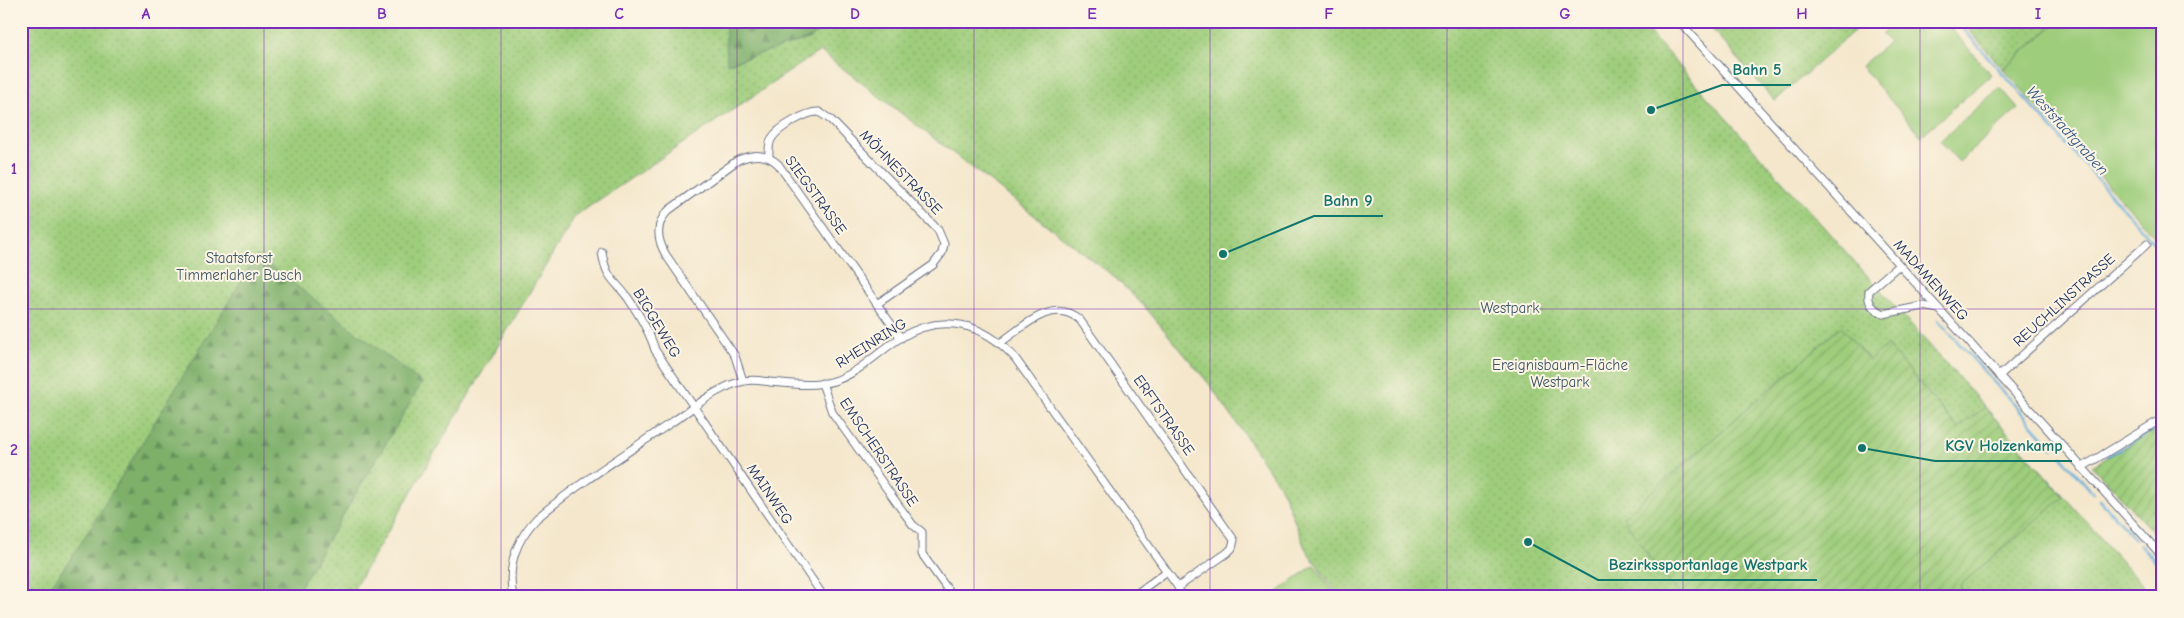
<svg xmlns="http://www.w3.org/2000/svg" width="2184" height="618" viewBox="0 0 2184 618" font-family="'Comic Neue',sans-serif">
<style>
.grass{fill:#9ecd7b;stroke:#5c7e6c}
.forest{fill:url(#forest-firs);stroke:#4c7064}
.park{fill:url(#park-dots);stroke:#5c7e6c}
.garden{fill:url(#garden-furrows);stroke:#5c7e6c}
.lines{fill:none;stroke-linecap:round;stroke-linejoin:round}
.stream{stroke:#67b0de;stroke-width:2.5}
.street-casing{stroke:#676f84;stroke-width:9}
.street{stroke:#fff;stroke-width:7}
.grid{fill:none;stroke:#7b2cbf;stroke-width:1;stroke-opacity:0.55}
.labels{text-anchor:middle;stroke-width:4;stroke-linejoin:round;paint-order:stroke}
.street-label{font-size:15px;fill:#1b2f5e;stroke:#fcf5e5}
.park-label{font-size:15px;fill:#3c5665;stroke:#fcf5e5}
.water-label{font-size:16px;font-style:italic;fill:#325684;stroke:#fcf5e5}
.leader{fill:none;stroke:#0f766e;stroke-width:2}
.callout-dot{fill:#0f766e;stroke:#fcf5e5;stroke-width:2}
.callout-label{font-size:16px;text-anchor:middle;font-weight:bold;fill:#0f766e;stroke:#fcf5e5;stroke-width:4;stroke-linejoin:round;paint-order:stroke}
.neatline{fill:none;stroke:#7b2cbf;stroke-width:2}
.grid-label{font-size:16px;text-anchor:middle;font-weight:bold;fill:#7b2cbf}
</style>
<defs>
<pattern id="forest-firs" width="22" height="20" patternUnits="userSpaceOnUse" patternTransform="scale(1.25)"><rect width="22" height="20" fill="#7eb06b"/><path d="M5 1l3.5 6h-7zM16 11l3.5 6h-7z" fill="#66905b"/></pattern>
<pattern id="park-dots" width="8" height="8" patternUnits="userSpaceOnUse" patternTransform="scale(1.25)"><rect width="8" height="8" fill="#9ecd7b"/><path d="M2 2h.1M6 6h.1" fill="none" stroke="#88b06d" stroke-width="1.8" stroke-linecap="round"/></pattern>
<pattern id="garden-furrows" width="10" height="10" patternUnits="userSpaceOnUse" patternTransform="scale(1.25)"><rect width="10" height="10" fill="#9ecd7b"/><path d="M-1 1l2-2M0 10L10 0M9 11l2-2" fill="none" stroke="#88b06d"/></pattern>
</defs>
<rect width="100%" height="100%" fill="#fcf5e5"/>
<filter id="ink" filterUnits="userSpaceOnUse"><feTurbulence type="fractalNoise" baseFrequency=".02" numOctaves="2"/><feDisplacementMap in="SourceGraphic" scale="10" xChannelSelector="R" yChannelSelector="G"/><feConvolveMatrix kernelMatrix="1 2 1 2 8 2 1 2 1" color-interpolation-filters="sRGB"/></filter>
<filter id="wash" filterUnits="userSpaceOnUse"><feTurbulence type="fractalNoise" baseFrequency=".0096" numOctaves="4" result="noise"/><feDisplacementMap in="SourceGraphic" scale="20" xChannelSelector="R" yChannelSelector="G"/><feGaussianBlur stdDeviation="1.12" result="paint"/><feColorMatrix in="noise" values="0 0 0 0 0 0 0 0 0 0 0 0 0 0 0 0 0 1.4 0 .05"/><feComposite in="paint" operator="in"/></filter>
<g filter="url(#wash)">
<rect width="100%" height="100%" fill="#f4e7cc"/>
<g class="grass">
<path d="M1896,21H1945L1991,75L1921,136L1861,66L1889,42L1882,34Z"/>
<path d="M2058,21H2160L2163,24V246L2003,69Z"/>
<path d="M2000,87L2018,108L1959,162L1940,141Z"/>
<path d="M1314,565L1337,597H1271Z"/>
</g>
<g class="forest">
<path d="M21,21L470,303L294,597H43L76,551Z"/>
<path d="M725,21H837L808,39L726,65Z"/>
</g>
<g class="park">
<path d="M21,21H725L727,64L808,39L837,21H1639L1985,407L2153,597H1339L1305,548L1282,489L1210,385L1145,307L1112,275L820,51L575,216L349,597H294L422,383L257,255L76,551L43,597H21Z"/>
<path d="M1705,21H1865L1775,101Z"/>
<path d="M1961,21H2058L2003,69Z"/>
</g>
<g class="garden">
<path d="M1841,327L1869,360L1887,345L1958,428L1985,407L2064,497L1960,585L1964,597H1682L1655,566L1623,517Z"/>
<path d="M2163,426V543L2092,466Z"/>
</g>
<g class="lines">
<g class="stream">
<path d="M1956,21L2163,253"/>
<path d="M1938,320L2053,448"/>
<path d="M2107,456L2163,425"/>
<path d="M2062,457L2093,493"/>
<path d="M2100,500L2135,539"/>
<path d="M2139,544L2163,570"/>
</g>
</g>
</g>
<g filter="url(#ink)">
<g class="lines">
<g class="street-casing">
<g id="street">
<path d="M1679,21L2163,557"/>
<path d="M769,157C769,151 768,144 772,138C778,128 807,111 819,112L831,120L938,230L944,244L942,253L933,265L877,304"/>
<path d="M602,252C606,279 614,279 628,298C638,313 650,332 655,350L824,597"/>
<path d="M1899,265L1869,291C1867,303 1873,309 1883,314L1923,306L1939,309"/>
<path d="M1000,343C1023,327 1053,296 1080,320L1234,540L1232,548L1227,553L1178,587"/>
<path d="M1999,376L2147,244"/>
<path d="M743,381L735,356L666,255C657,240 655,223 669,210L738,160C753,154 766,153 778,164L901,338"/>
<path d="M822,383L832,412L899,506L913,525L922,532V554L953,597"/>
<path d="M2081,468L2163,418"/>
<path d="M513,597C507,566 515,541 537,518C579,483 627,453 672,422C694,408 718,386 744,381C753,379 762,381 770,382C791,384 814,387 834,381C859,373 878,352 900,338C942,312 984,323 1015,358L1178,587L1182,597"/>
<path d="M1132,597L1166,572"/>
</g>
</g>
<use href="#street" class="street"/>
</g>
</g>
<path class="grid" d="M264,21V597M501,21V597M737,21V597M974,21V597M1210,21V597M1447,21V597M1683,21V597M1920,21V597M21,309H2163"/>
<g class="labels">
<g class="street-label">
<text transform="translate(901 172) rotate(46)" y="5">MÖHNESTRASSE</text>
<text transform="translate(816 195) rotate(54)" y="5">SIEGSTRASSE</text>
<text transform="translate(1931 280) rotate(48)" y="5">MADAMENWEG</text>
<text transform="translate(2064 300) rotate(-42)" y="5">REUCHLINSTRASSE</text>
<text transform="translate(657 323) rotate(59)" y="5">BIGGEWEG</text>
<text transform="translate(871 343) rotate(-32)" y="5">RHEINRING</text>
<text transform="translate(1164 415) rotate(55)" y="5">ERFTSTRASSE</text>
<text transform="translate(879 452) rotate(56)" y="5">EMSCHERSTRASSE</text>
<text transform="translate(770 494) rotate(56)" y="5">MAINWEG</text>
</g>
<g class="park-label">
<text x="239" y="263">Staatsforst<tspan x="239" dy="17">Timmerlaher Busch</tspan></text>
<text x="1510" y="313">Westpark</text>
<text x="1560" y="370">Ereignisbaum-Fläche<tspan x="1560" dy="17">Westpark</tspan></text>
</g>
<g class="water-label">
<text transform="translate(2068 130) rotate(48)" y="6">Weststadtgraben</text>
</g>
</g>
<path class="leader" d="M1651 110L1722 85H1791M1223 254L1314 216H1383M1862 448L1935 461H2072M1528 542L1598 580H1817"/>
<g class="callout-dot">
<circle cx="1651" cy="110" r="5"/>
<circle cx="1223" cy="254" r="5"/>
<circle cx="1862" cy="448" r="5"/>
<circle cx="1528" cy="542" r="5"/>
</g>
<g class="callout-label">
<text x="1757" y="75">Bahn 5</text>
<text x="1348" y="206">Bahn 9</text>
<text x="2004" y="451">KGV Holzenkamp</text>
<text x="1708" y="570">Bezirkssportanlage Westpark</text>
</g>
<rect width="2184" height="618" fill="none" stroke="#fcf5e5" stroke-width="55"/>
<rect x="28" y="28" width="2128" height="562" class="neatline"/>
<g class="grid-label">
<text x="146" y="19">A</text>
<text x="382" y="19">B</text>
<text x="619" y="19">C</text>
<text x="855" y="19">D</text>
<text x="1092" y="19">E</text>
<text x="1329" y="19">F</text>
<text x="1565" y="19">G</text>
<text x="1802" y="19">H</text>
<text x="2038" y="19">I</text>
<text x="14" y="174">1</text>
<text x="14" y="455">2</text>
</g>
</svg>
